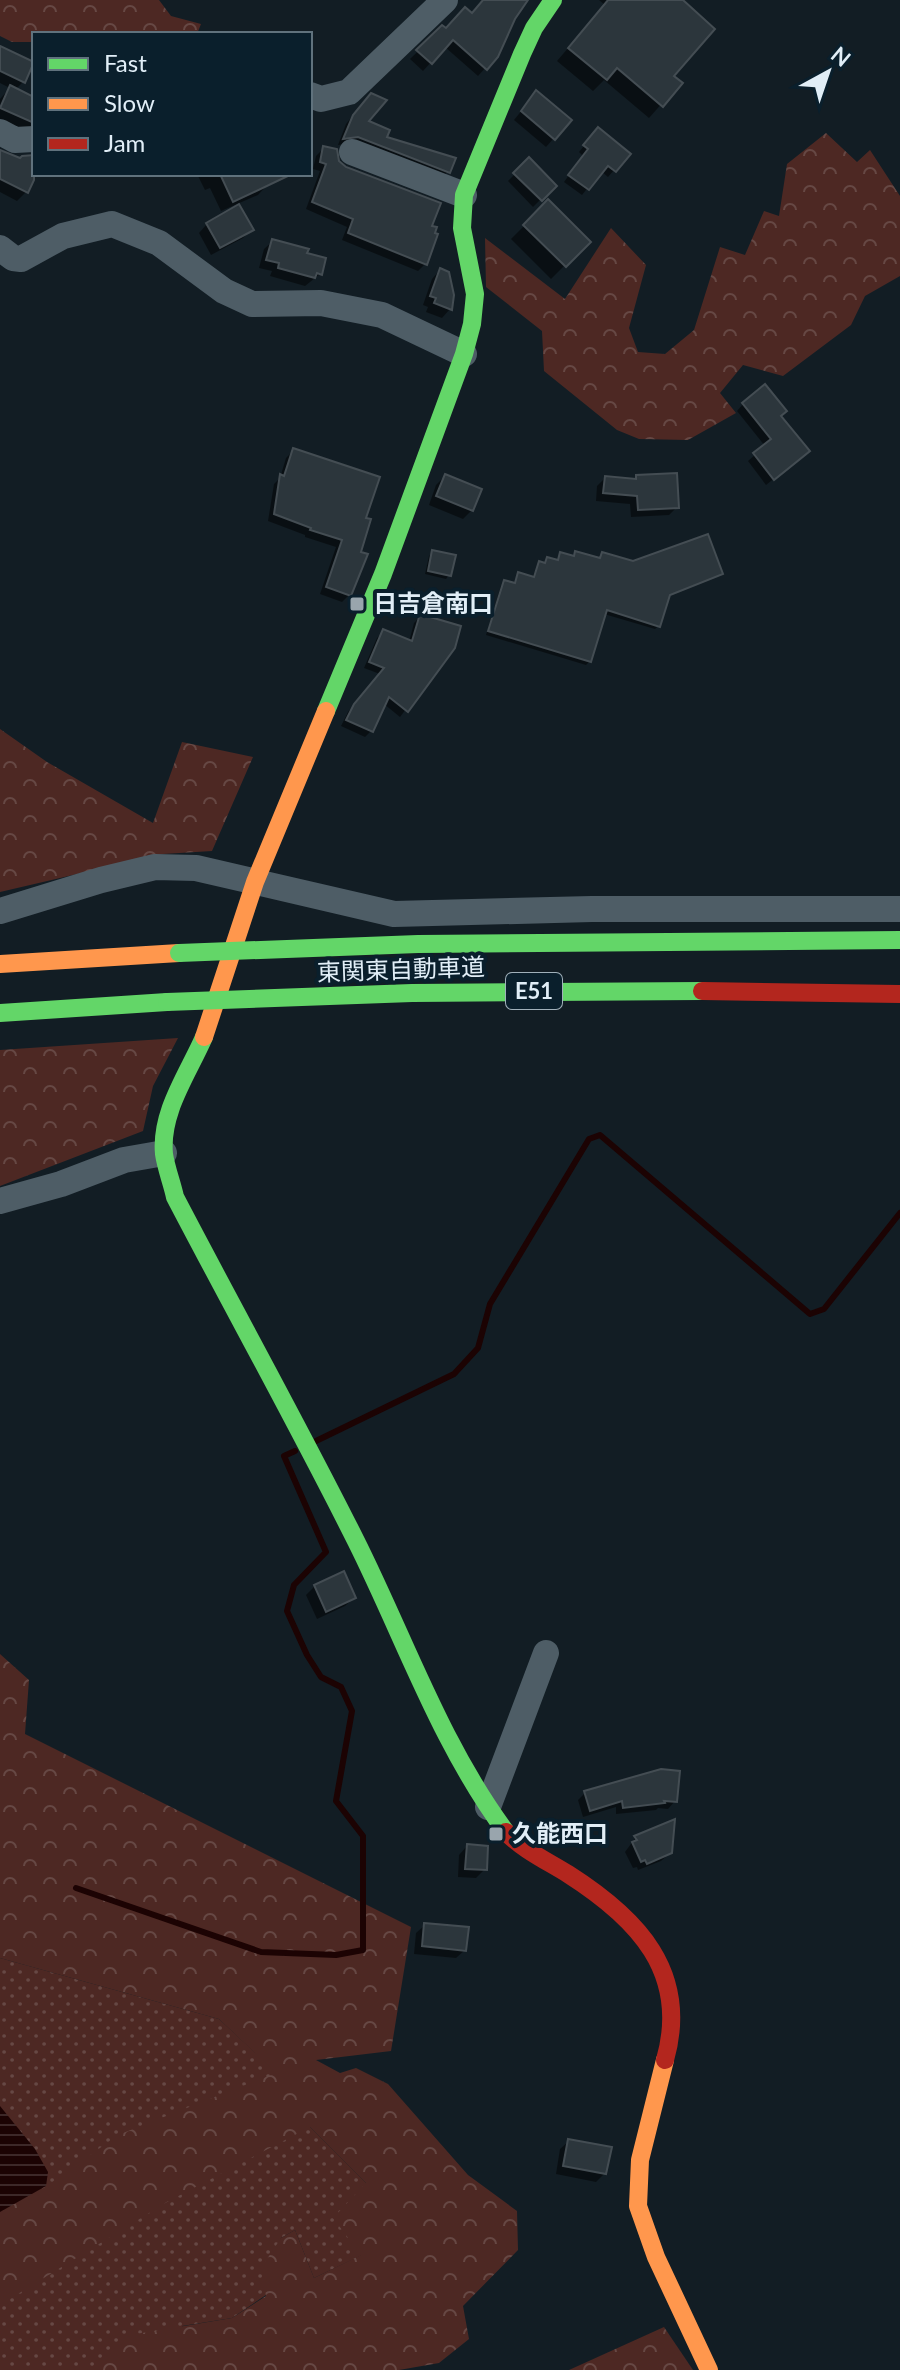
<svg xmlns="http://www.w3.org/2000/svg" width="900" height="2370" viewBox="0 0 900 2370" font-family="Lato,'Noto Sans JP',sans-serif">
<style>
.grass{fill:url(#grass-dots)}
.forest{fill:url(#forest-crowns)}
.water{fill:url(#water-rules)}
.shadow{fill:#0007}
.lines{fill:none;stroke-linecap:round;stroke-linejoin:round}
.stream{stroke:#1c0303;stroke-width:6}
.building{fill:#2c363c;stroke:#444d53;stroke-width:2}
.street{stroke:#4e5d66;stroke-width:26}
.fast{stroke:#63d668;stroke-width:18}
.slow{stroke:#ff974d;stroke-width:18}
.jam{stroke:#b3261e;stroke-width:18}
.fast-bridge{stroke:#63d668;stroke-width:18}
.jam-bridge{stroke:#b3261e;stroke-width:18}
.poi-dot{fill:#99a5ad;stroke:#0a1f2c;stroke-width:3}
.labels{text-anchor:middle;stroke-width:8;stroke-linejoin:round;paint-order:stroke}
.shield{fill:#0a1f2c;stroke:#a0b0ba;stroke-width:2}
.shield-label{font-size:22px;font-weight:bold;fill:#e1eef7}
.poi-label{font-size:24px;font-weight:bold;fill:#e1eef7;stroke:#0a1f2c;text-anchor:start}
.street-label{font-size:24px;fill:#e1eef7;stroke:#0a1f2c}
</style>
<defs>
<pattern id="grass-dots" width="8" height="8" patternUnits="userSpaceOnUse" patternTransform="scale(2)"><rect width="8" height="8" fill="#4d2823"/><path d="M2 2h.1M6 6h.1" fill="none" stroke="#664844" stroke-width="1.8" stroke-linecap="round"/></pattern>
<pattern id="forest-crowns" width="20" height="18" patternUnits="userSpaceOnUse" patternTransform="scale(2)"><rect width="20" height="18" fill="#4d2823"/><path d="M2 6a3 3 0 1 1 6 0M12 15a3 3 0 1 1 6 0" fill="none" stroke="#664844"/></pattern>
<pattern id="water-rules" width="6" height="5" patternUnits="userSpaceOnUse" patternTransform="scale(2)"><rect width="6" height="5" fill="#1c0303"/><path d="M0 2.5h6" fill="none" stroke="#3d2828"/></pattern>
</defs>
<rect width="100%" height="100%" fill="#121d24"/>
<path class="grass" d="M0,1958L219,2019L277,2073L310,2127L366,2183L362,2255L314,2278L295,2230L281,2238L266,2295L232,2318L182,2326L191,2370H0Z"/>
<g class="forest">
<path d="M0,0H159L171,16L201,24L197,34H34V42H12L0,36Z"/>
<path d="M826,133L857,162L870,150L900,196V276L865,296L851,325L783,376L743,365L720,393L736,413L688,440L639,439L617,430L544,371L542,331L486,287L485,238L565,299L611,228L646,265L629,328L638,352L665,354L694,330L720,247L745,255L764,211L779,216L787,164Z"/>
<path d="M0,729L47,762L153,823L182,742L253,757L212,851L163,854L0,892Z"/>
<path d="M178,1038L153,1086L143,1131L0,1186V1050Z"/>
<path d="M0,1654L29,1680L25,1734L411,1927L391,2051L316,2060L340,2073L356,2068L388,2084L468,2175L517,2211L518,2250L463,2306L469,2339L439,2363L399,2370H89L124,2336L232,2318L266,2296L261,2268L281,2238L295,2230L314,2278L361,2255L333,2218L366,2183L310,2127L167,2202L0,2305V2212L47,2186L118,2135L276,2073L219,2019L0,1958Z"/>
<path d="M664,2327L693,2370H569Z"/>
</g>
<path class="water" d="M0,2106L35,2149L48,2172L46,2186L0,2212Z"/>
<g class="shadow">
<path d="M485,0H525L515,15L496,56L478,76L445,47L423,71L410,59L443,27L446,30L472,16Z"/>
<path d="M599,0H679L671,76L680,83L649,118L604,80L593,91L557,61L605,5Z"/>
<path d="M0,48L23,82L15,90L34,99V135L0,120V99L10,88L0,83Z"/>
<path d="M536,93L554,138L546,147L514,120Z"/>
<path d="M364,102L366,122L385,138L448,171L442,178L350,143L338,145L346,124Z"/>
<path d="M592,136L628,154L608,177L601,171L582,195L564,182L583,156L579,152Z"/>
<path d="M324,148L337,163L430,227L425,264L418,271L342,240L347,227L306,209L320,171L313,169L316,156Z"/>
<path d="M0,153L34,161L35,174L26,192L17,201L0,192Z"/>
<path d="M529,160L554,186L533,207L508,181Z"/>
<path d="M197,174H264L269,183L258,195L221,211L210,188L205,190Z"/>
<path d="M548,202L588,242L551,279L511,239Z"/>
<path d="M207,224L251,230L243,238L211,255L199,233Z"/>
<path d="M273,241L305,254L320,274L305,286L270,276L272,271L259,268L264,249Z"/>
<path d="M440,270L450,309L442,318L426,312L428,307L423,305L432,279Z"/>
<path d="M743,404L779,416L801,457L766,485L748,461L765,446L737,411Z"/>
<path d="M294,450L364,519L350,594L342,602L320,594L336,547L305,537V535L268,521L274,484L280,478L286,458Z"/>
<path d="M445,476L472,510L463,519L429,505L436,485Z"/>
<path d="M637,477L677,507L669,515L631,517L630,504L596,501L597,486L605,478L634,480Z"/>
<path d="M433,552L449,575L446,579L425,574L429,556Z"/>
<path d="M576,553L599,558L603,554L633,563L720,573L667,596L658,626L655,629L604,614L590,661L586,665L486,635L501,586L505,582L513,585L519,574L532,578L539,563L543,564L548,560L556,562L561,554L571,558Z"/>
<path d="M420,617L453,647L400,717L384,704L371,731L365,737L341,726L348,712L380,674L364,668L377,638L383,632L409,642L414,623Z"/>
<path d="M315,1586L354,1598L345,1606L317,1619L306,1595Z"/>
<path d="M585,1793L675,1801L668,1809L658,1808L656,1810L616,1814V1807L583,1817L578,1800Z"/>
<path d="M636,1837L670,1853L661,1861L638,1870L637,1867L633,1868L625,1852Z"/>
<path d="M467,1846L485,1869L476,1878L458,1877L459,1855Z"/>
<path d="M425,1925L465,1950L456,1958L414,1954L416,1933Z"/>
<path d="M569,2141L605,2173L596,2182L556,2174L560,2149Z"/>
</g>
<g class="lines">
<g class="stream">
<path d="M316,1441L454,1374L478,1348L490,1304L589,1139L600,1135L810,1314L824,1309L900,1213"/>
<path d="M76,1888L261,1952L336,1955L363,1950V1836L336,1801L352,1711L341,1687L321,1677L307,1655L287,1611L294,1585L326,1552L284,1456L295,1451"/>
</g>
</g>
<g class="building">
<path d="M483,0H528L515,19L498,57L487,70L453,40L432,64L416,50L442,25L446,28L465,7L472,13Z"/>
<path d="M608,0H683L715,29L674,76L683,83L663,107L617,68L607,80L568,48Z"/>
<path d="M0,46L34,62L25,83L0,71Z"/>
<path d="M10,85L34,97V123L0,108Z"/>
<path d="M536,90L572,120L555,140L521,111Z"/>
<path d="M371,93L387,100L369,121L390,130L387,137L456,158L450,173L358,137L343,139L353,115Z"/>
<path d="M598,127L631,154L616,172L608,166L589,190L568,175L588,149L583,145Z"/>
<path d="M323,146L337,149L339,161L346,167L441,203L432,226L437,227L435,233L438,234L427,265L348,233L353,219L312,202L326,164L320,162Z"/>
<path d="M0,150L20,158L22,156L34,155V180L28,193L0,179Z"/>
<path d="M529,157L557,186L542,201L513,173Z"/>
<path d="M220,174H292L233,202Z"/>
<path d="M548,199L591,242L566,267L523,225Z"/>
<path d="M239,204L254,230L220,248L206,223Z"/>
<path d="M272,239L309,249L307,253L326,258L322,275L317,273L315,278L278,268L279,263L266,260Z"/>
<path d="M440,268L449,272L454,295L452,310L434,303L436,298L430,296Z"/>
<path d="M765,384L787,411L781,416L810,451L774,480L753,453L771,439L742,403Z"/>
<path d="M293,448L380,477L366,518L371,519L361,552L368,554L351,596L326,587L342,540L310,530L311,528L274,514L280,474L284,476Z"/>
<path d="M677,473L679,508L638,510L637,496L603,493L605,476L636,479V475Z"/>
<path d="M445,474L482,489L473,511L436,496Z"/>
<path d="M708,534L723,574L670,595L660,627L607,610L591,662L488,631L504,580L515,583L518,572L534,577L539,561L545,563L547,557L558,560L560,552L574,556L575,551L600,558L602,552L633,561Z"/>
<path d="M432,550L456,555L451,576L428,571Z"/>
<path d="M420,614L461,626L455,648L408,712L389,697L373,732L346,720L354,704L384,668L369,662L383,629L412,641Z"/>
<path d="M344,1571L356,1598L326,1612L314,1585Z"/>
<path d="M661,1769L680,1771L677,1802L664,1801L665,1803L623,1808L622,1801L590,1811L584,1791Z"/>
<path d="M675,1819L672,1853L647,1864L645,1860L641,1862L632,1842L637,1840L634,1836Z"/>
<path d="M467,1844L488,1846L487,1870L465,1869Z"/>
<path d="M424,1923L469,1927L466,1951L422,1946Z"/>
<path d="M568,2139L612,2147L606,2174L563,2166Z"/>
</g>
<g class="lines">
<g class="street">
<path d="M310,95L321,99L349,92L445,0"/>
<path d="M0,132L15,140L34,139"/>
<path d="M352,152L464,195"/>
<path d="M0,248L13,258L21,259L63,236L112,224L159,243L224,291L252,304L321,303L382,315L464,354"/>
<path d="M0,911L101,880L155,867L196,868L394,914L592,909H900"/>
<path d="M0,1201L61,1184L124,1160L164,1153"/>
<path d="M488,1807L546,1653"/>
</g>
<g class="fast">
<path d="M326,711L383,574L464,354L472,324L475,294L462,228L464,195L522,54L534,28L553,0"/>
<path d="M0,1013L167,1002"/>
<path d="M204,1037C188,1074 160,1112 164,1154C166,1168 172,1183 175,1197C235,1312 298,1425 356,1541C405,1639 440,1743 506,1832"/>
</g>
<g class="slow">
<path d="M0,964L179,953"/>
<path d="M204,1037L255,882L326,711"/>
<path d="M665,2060L640,2160L638,2206L656,2257L709,2370"/>
</g>
<path class="jam" d="M506,1832C522,1849 547,1861 568,1874C637,1918 690,1972 665,2060"/>
<g class="fast-bridge">
<path d="M179,953L418,944L900,940"/>
<path d="M167,1002L412,993L702,991"/>
</g>
<path class="jam-bridge" d="M702,991L900,994"/>
</g>
<g class="poi-dot">
<rect x="349" y="596" width="16" height="16" rx="4"/>
<rect x="488" y="1826" width="16" height="16" rx="4"/>
</g>
<g class="labels">
<rect class="shield" x="506" y="973" width="56" height="36" rx="6"/>
<g class="shield-label">
<text x="534" y="999">E51</text>
</g>
<g class="poi-label">
<text x="373" y="612">日吉倉南口</text>
<text x="512" y="1842">久能西口</text>
</g>
<g class="street-label">
<text transform="translate(401 970) rotate(-2)" y="8">東関東自動車道</text>
</g>
</g>
<rect x="32" y="32" width="280" height="144" fill="#0a1f2c" stroke="#60727d" stroke-width="2"/>
<rect x="48" y="58" width="40" height="12" fill="#63d668" stroke="#60727d" stroke-width="2"/>
<text x="104" y="72" font-size="24" fill="#e1eef7">Fast</text>
<rect x="48" y="98" width="40" height="12" fill="#ff974d" stroke="#60727d" stroke-width="2"/>
<text x="104" y="112" font-size="24" fill="#e1eef7">Slow</text>
<rect x="48" y="138" width="40" height="12" fill="#b3261e" stroke="#60727d" stroke-width="2"/>
<text x="104" y="152" font-size="24" fill="#e1eef7">Jam</text>
<g transform="translate(828 72) rotate(40)" stroke="#0a1f2c" stroke-width="6" paint-order="stroke">
<path d="M0-6L14 30L0 20L-14 30Z" fill="#e1eef7"/>
<text y="-12" font-size="22" font-weight="bold" text-anchor="middle" fill="#e1eef7">N</text>
</g>
</svg>
